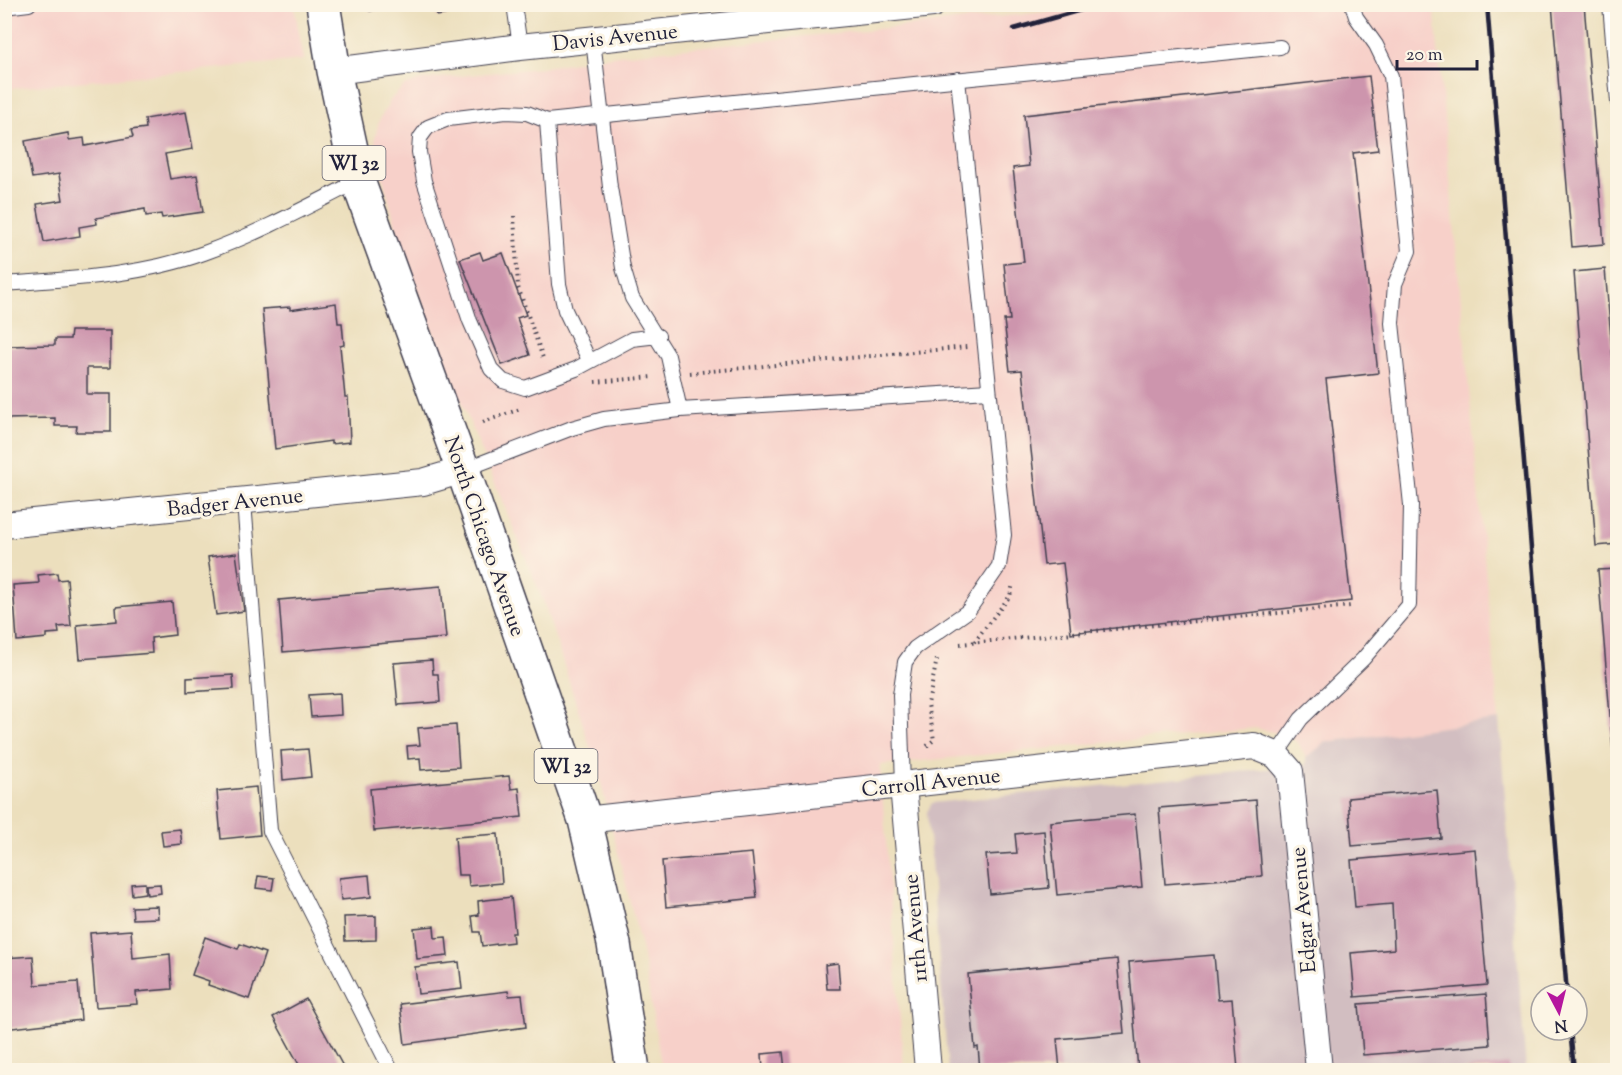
<svg xmlns="http://www.w3.org/2000/svg" width="1622" height="1075" viewBox="0 0 1622 1075" font-family="'Sorts Mill Goudy',serif">
<style>
.built{fill:#f7d0c9}
.industrial{fill:#d2bec1}
.building{fill:#cd95ad}
.lines{fill:none;stroke-linecap:round;stroke-linejoin:round}
.service-casing{stroke:#403e4e;stroke-width:16}
.minor-casing{stroke:#403e4e;stroke-width:28}
.primary-casing{stroke:#403e4e;stroke-width:36}
.path{stroke:#403e4e;stroke-width:4;stroke-dasharray:1.5 4.5;stroke-linecap:butt}
.service{stroke:#fff;stroke-width:14}
.minor{stroke:#fff;stroke-width:26}
.primary{stroke:#fff;stroke-width:33}
.rail{stroke:#22223b;stroke-width:4.5}
.labels{text-anchor:middle;stroke-width:6;stroke-linejoin:round;paint-order:stroke}
.shield{fill:#fcf5e5;stroke:#63616e;stroke-width:1.5}
.shield-label{font-size:20px;font-weight:bold;fill:#22223b}
.street-label{font-size:21px;fill:#22223b;stroke:#fcf5e5}
</style>
<rect width="100%" height="100%" fill="#fcf5e5"/>
<filter id="ink" filterUnits="userSpaceOnUse"><feTurbulence type="fractalNoise" baseFrequency=".0167" numOctaves="2"/><feDisplacementMap in="SourceGraphic" scale="12" xChannelSelector="R" yChannelSelector="G"/><feConvolveMatrix kernelMatrix="1 2 1 2 8 2 1 2 1" color-interpolation-filters="sRGB"/></filter>
<filter id="wash" filterUnits="userSpaceOnUse"><feTurbulence type="fractalNoise" baseFrequency=".008" numOctaves="4" result="noise"/><feDisplacementMap in="SourceGraphic" scale="24" xChannelSelector="R" yChannelSelector="G"/><feGaussianBlur stdDeviation="1.35" result="paint"/><feColorMatrix in="noise" values="0 0 0 0 0 0 0 0 0 0 0 0 0 0 0 0 0 1.4 0 .05"/><feComposite in="paint" operator="in"/></filter>
<g filter="url(#wash)">
<rect width="100%" height="100%" fill="#ecdfbd"/>
<g class="built">
<path d="M5,5H294L304,60L5,89Z"/>
<path d="M1115,5H1434L1499,720L1326,742L1306,758L1299,744L1289,736L1255,728L880,765L904,1070H662L642,951L599,775L544,603L426,315L397,231L376,153L375,138L379,121L391,99L404,86L421,80L540,68L618,55Z"/>
</g>
<path class="industrial" d="M1499,720L1526,1070H948L927,812L932,803L1306,765V758L1326,742Z"/>
<g id="blocks">
<g class="building">
<path d="M369,4H397L398,6L370,11Z"/>
<path d="M435,4H490L491,7L437,16Z"/>
<path d="M1552,4H1584L1604,244L1572,247Z"/>
<path d="M1369,76L1378,150L1353,153L1378,373L1326,379L1351,601L1071,633L1063,563L1044,565L1022,370L1010,371L1004,320H1010L1004,264L1024,262L1013,168L1029,166L1024,115Z"/>
<path d="M186,112L193,149L165,154L170,179L197,175L203,212L162,218L161,214L146,216L145,209L96,218L97,224L79,227L80,236L44,242L37,204L63,200L59,174L32,178L25,141L68,133L69,140L84,138L85,146L133,137L131,130L146,128L145,119Z"/>
<path d="M480,252L483,260L503,253L526,315L517,318L530,355L502,365L460,259Z"/>
<path d="M1605,269L1618,418V544L1596,546L1574,272Z"/>
<path d="M336,303L338,323H342L344,345L340,346L345,397H348L350,442L331,444V441L275,449L262,309L290,307V310Z"/>
<path d="M71,331H110V368H87V394H111V432H76L77,426H55V418L4,419V346L55,345V339H70Z"/>
<path d="M236,553L244,611L216,615L208,557Z"/>
<path d="M1618,569V788H1616L1598,570Z"/>
<path d="M57,573L58,580L67,579L71,626L58,627L59,633L47,634V638L17,641L13,585L39,583L38,575Z"/>
<path d="M441,586L446,638L283,652L279,600Z"/>
<path d="M7,590L12,639L4,640V591Z"/>
<path d="M172,602L175,635L151,638L152,653L80,659L77,625L117,621L116,607Z"/>
<path d="M432,660L433,674H438L440,702L398,705L394,663Z"/>
<path d="M233,675L234,689L187,692V678Z"/>
<path d="M340,693L341,715L311,717L309,695Z"/>
<path d="M456,725L459,767L421,770L420,758L408,759L407,746L420,745L418,728Z"/>
<path d="M308,749L311,777L283,780L281,751Z"/>
<path d="M509,776L511,789L519,788L522,817L374,831L370,789Z"/>
<path d="M256,787L260,835L221,839L217,791Z"/>
<path d="M1437,790L1441,838L1352,846L1348,798Z"/>
<path d="M1256,800L1262,876L1165,884L1159,808Z"/>
<path d="M1135,814L1142,887L1057,895L1050,822Z"/>
<path d="M180,829L182,844L163,846L161,831Z"/>
<path d="M1044,831L1049,888L990,894L986,855L1017,853L1015,834Z"/>
<path d="M498,834L502,883L469,886L468,875H458L455,837Z"/>
<path d="M1475,849L1487,985L1355,997L1351,953L1394,949L1393,924L1392,904L1355,907L1351,860Z"/>
<path d="M752,853L757,898L666,907L662,861Z"/>
<path d="M369,875L371,897L341,900L339,878Z"/>
<path d="M258,876L274,878L272,890L256,888Z"/>
<path d="M145,883V893L132,895L131,884Z"/>
<path d="M160,884L161,893L147,895L146,885Z"/>
<path d="M511,897L515,933H512L513,942L482,946L480,932H474L472,916L479,915L478,901Z"/>
<path d="M157,906L158,918L133,919L132,907Z"/>
<path d="M376,916V940L345,941L344,917Z"/>
<path d="M434,926L435,938L446,937L448,956L417,959L414,928Z"/>
<path d="M131,930L133,958L170,954L172,989L136,992L137,1004L96,1007L90,933Z"/>
<path d="M205,937L238,949L240,944L265,953L249,999L208,985L209,981L192,975Z"/>
<path d="M1214,955L1218,1000L1232,999L1238,1070H1138L1129,962Z"/>
<path d="M33,956L35,985L78,982L81,1020L4,1029V958Z"/>
<path d="M1117,959L1124,1033L1057,1039L1060,1070H980L978,1047L975,1048L968,974Z"/>
<path d="M459,962L462,989L418,994L415,967Z"/>
<path d="M838,963L840,989H827L825,965Z"/>
<path d="M508,991L509,996L522,995L526,1027L405,1044L400,1004Z"/>
<path d="M1486,994L1490,1045L1363,1055L1359,1004Z"/>
<path d="M306,999L345,1070H302L273,1017Z"/>
<path d="M783,1052L785,1070H763L762,1054Z"/>
<path d="M1508,1064L1509,1070H1467V1069Z"/>
</g>
</g>
</g>
<g filter="url(#ink)">
<use href="#blocks" fill-opacity="0" stroke="#403e4e" stroke-width="1.5"/>
<g class="lines">
<g class="service-casing">
<g id="service">
<path d="M514,4L520,47"/>
<path d="M1610,4L1618,102"/>
<path d="M4,7L29,4"/>
<path d="M593,40L610,187L623,268L632,298L668,356L680,410"/>
<path d="M547,121L559,284L565,310L589,360"/>
<path d="M4,284C70,279 141,276 204,253C257,234 307,207 358,181"/>
<path d="M658,336L632,339L576,369L525,388L503,381L491,369L470,321L424,181L419,152L420,138L428,127L448,119L506,112L527,113L547,121L1280,47"/>
<path d="M463,470L572,428L604,419L680,410L989,391"/>
<path d="M244,502L270,831L391,1070"/>
<path d="M1276,755L1301,719L1363,659L1409,605L1411,505L1392,323L1395,284L1409,251L1391,76L1376,45L1356,17L1352,4"/>
<path d="M903,785L900,695L905,662L915,648L968,611L999,566L1004,535L958,79"/>
</g>
</g>
<g class="minor-casing">
<g id="minor">
<path d="M334,71L520,47L933,4"/>
<path d="M4,525L423,482L463,470"/>
<path d="M903,785L928,1070"/>
<path d="M585,820L1254,746L1276,755L1290,771L1319,1070"/>
</g>
</g>
<g class="primary-casing">
<path id="primary" d="M323,4L334,71L358,181L463,470L585,820L614,944L633,1070"/>
</g>
<g class="path">
<path d="M514,216L518,287L544,361"/>
<path d="M690,373L967,347"/>
<path d="M595,382L653,377"/>
<path d="M483,422L520,409"/>
<path d="M974,642L1010,596L1013,584"/>
<path d="M960,644L1351,606"/>
<path d="M927,746L934,740L928,704L937,659"/>
</g>
<use href="#service" class="service"/>
<use href="#minor" class="minor"/>
<use href="#primary" class="primary"/>
<g class="rail">
<path d="M1487,4L1567,994"/>
<path d="M1014,29L1102,4"/>
<path d="M1570,1030L1574,1070"/>
</g>
</g>
</g>
<g class="labels">
<g class="shield">
<rect x="322.5" y="146" width="63" height="34" rx="4.5"/>
<rect x="534.5" y="749" width="63" height="34" rx="4.5"/>
</g>
<g class="shield-label">
<text x="354" y="170">WI 32</text>
<text x="566" y="773">WI 32</text>
</g>
<g class="street-label">
<text transform="translate(615 37) rotate(-6)" y="7">Davis Avenue</text>
<text transform="translate(235 502) rotate(-6)" y="7">Badger Avenue</text>
<text transform="translate(485 536) rotate(71)" y="7">North Chicago Avenue</text>
<text transform="translate(931 782) rotate(-6)" y="7">Carroll Avenue</text>
<text transform="translate(1303 910) rotate(-95)" y="7">Edgar Avenue</text>
<text transform="translate(915 928) rotate(-95)" y="7">11th Avenue</text>
</g>
</g>
<rect width="1622" height="1075" fill="none" stroke="#fcf5e5" stroke-width="24"/>
<g transform="translate(1559 1012) rotate(173)"><circle r="28" fill="#fcf5e5" stroke="#a5a1a1" stroke-width="1.5"/>
<path d="M0-4.5L10 22L0 15L-10 22Z" fill="#b5179e"/>
<text y="-9" font-size="16" font-weight="bold" text-anchor="middle" fill="#22223b">N</text>
</g>
<path d="M1397 60v9h80v-9" fill="none" stroke="#22223b" stroke-width="3"/>
<text x="1406" y="60" font-size="18" fill="#22223b" stroke="#fcf5e5" stroke-width="4.5" paint-order="stroke">20 m</text>
</svg>
